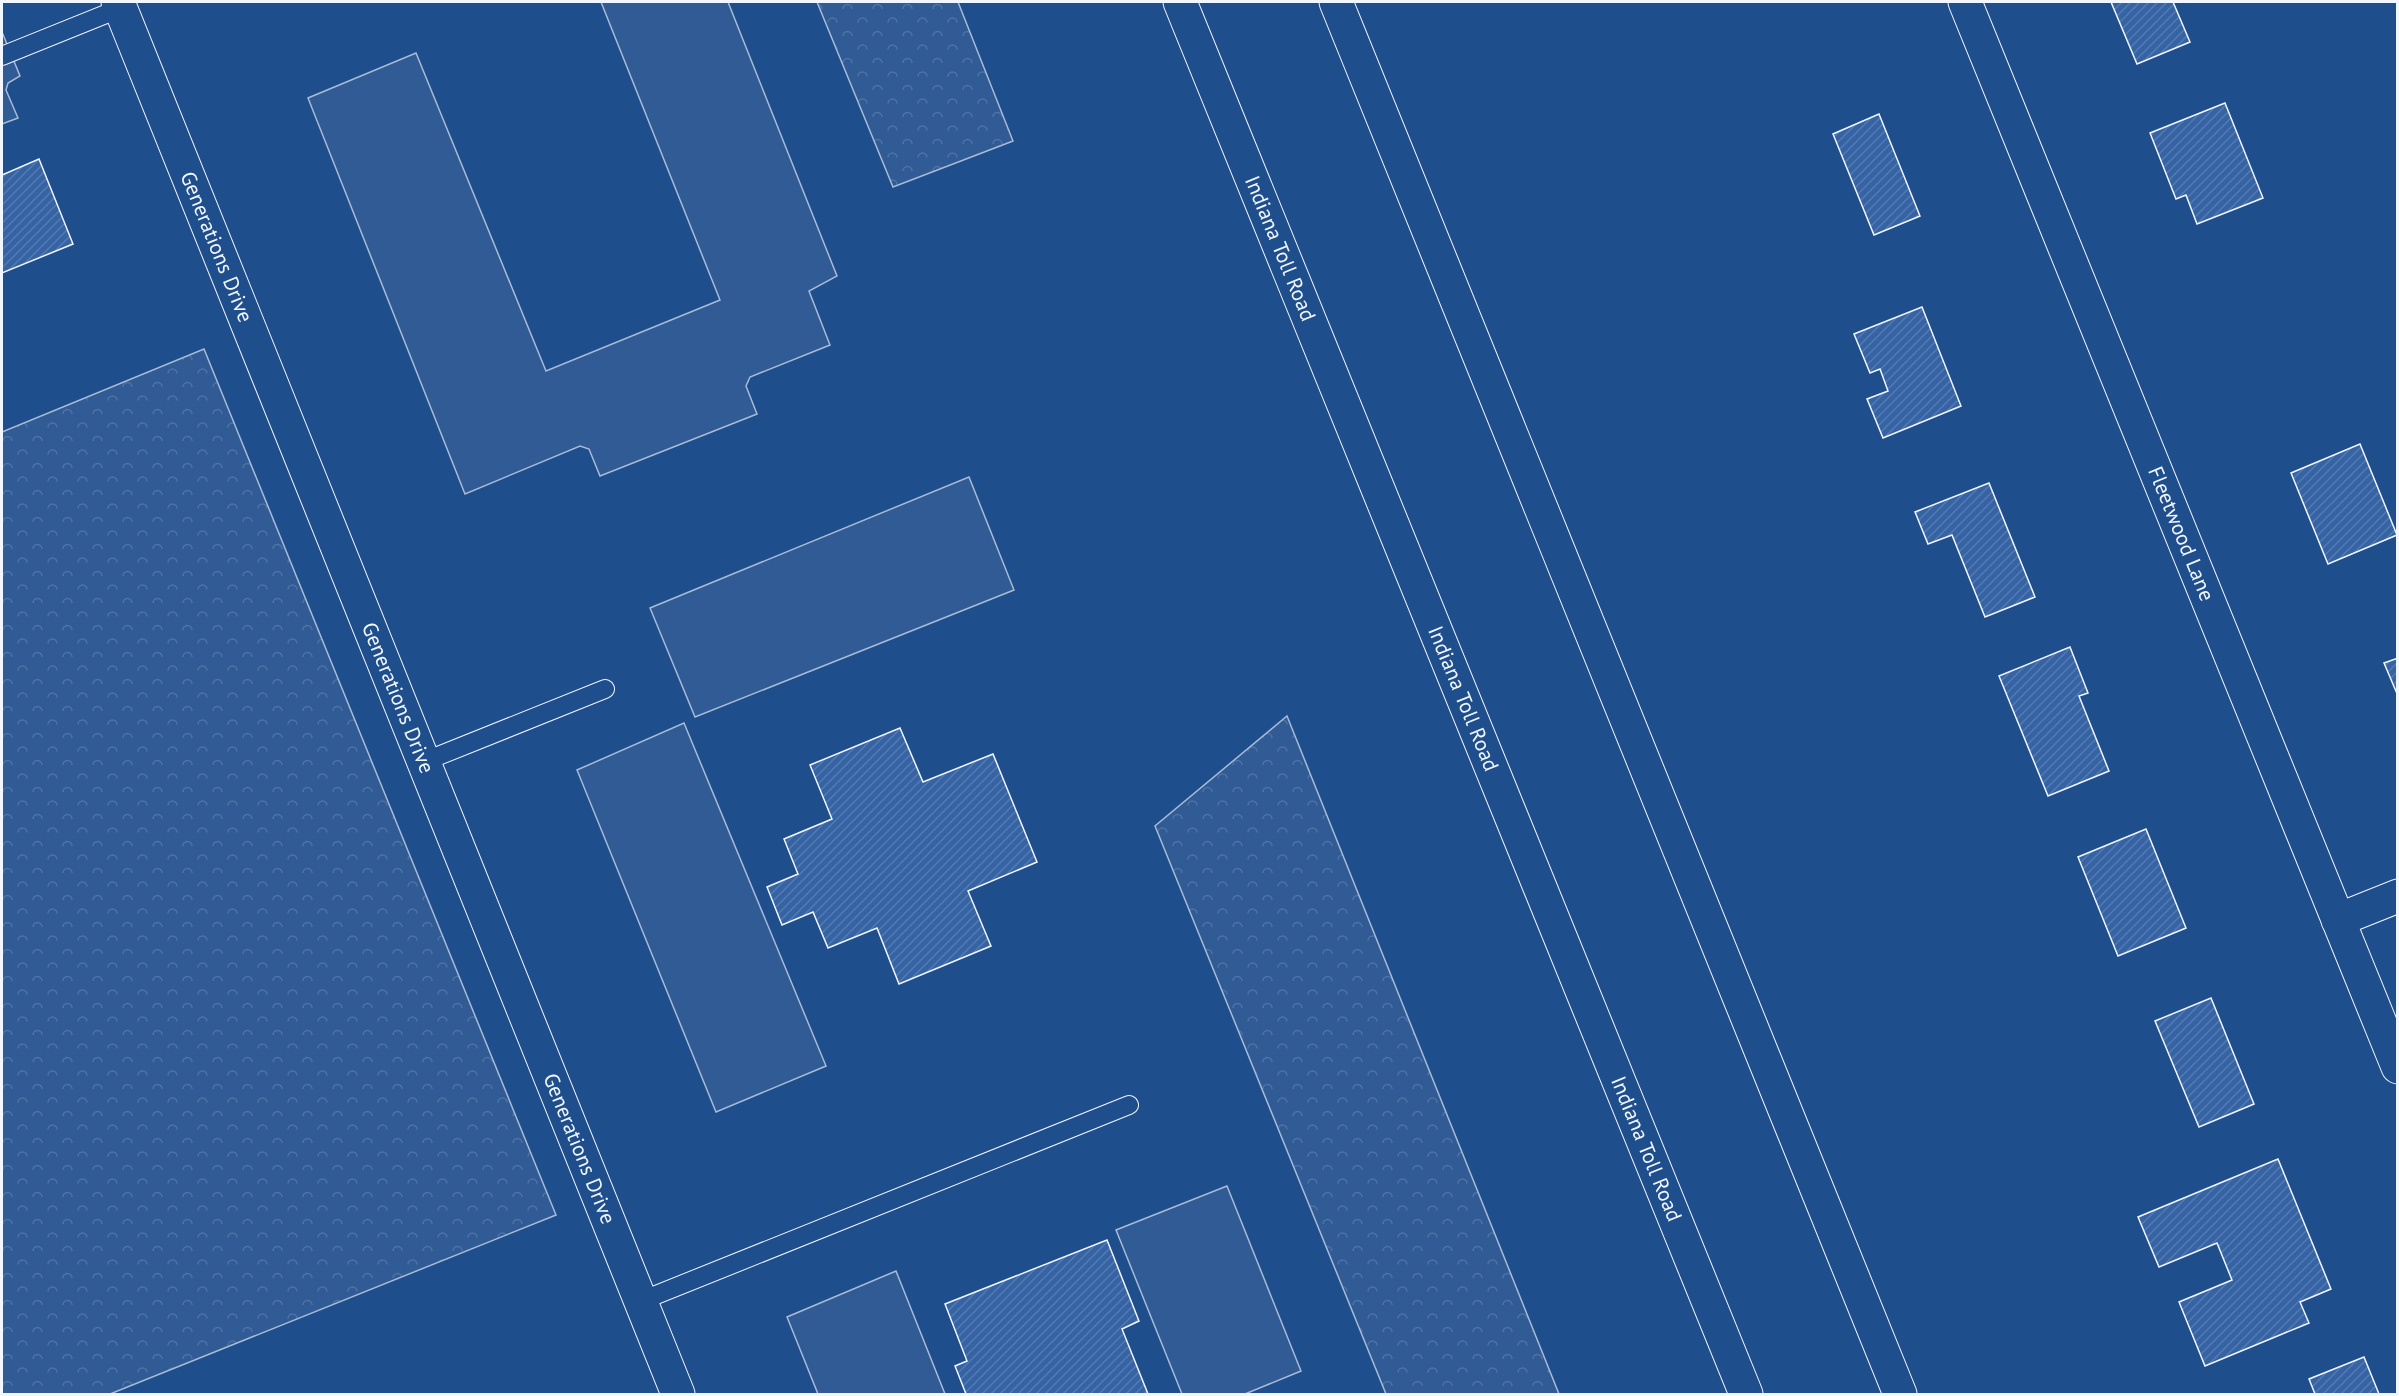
<svg xmlns="http://www.w3.org/2000/svg" width="2399" height="1396" viewBox="0 0 2399 1396" font-family="'PT Sans',sans-serif">
<style>
.built{fill:#305b95;stroke:#a8bbd7;stroke-width:1.5}
.forest{fill:url(#forest-crowns);stroke:#a8bbd7;stroke-width:1.5}
.building{fill:url(#building-hatch);stroke:#f2f6ff;stroke-width:1.5}
.lines{fill:none;stroke-linecap:round;stroke-linejoin:round}
.service-casing{stroke:#f2f6ff;stroke-width:20}
.minor-casing{stroke:#f2f6ff;stroke-width:35}
.motorway-casing{stroke:#f2f6ff;stroke-width:35}
.service{stroke:#1f4e8c;stroke-width:18}
.minor{stroke:#1f4e8c;stroke-width:33}
.motorway{stroke:#1f4e8c;stroke-width:33}
.labels{text-anchor:middle;stroke-width:4.5;stroke-linejoin:round;paint-order:stroke}
.street-label{font-size:21px;fill:#f2f6ff;stroke:#1f4e8c}
</style>
<defs>
<pattern id="forest-crowns" width="20" height="18" patternUnits="userSpaceOnUse" patternTransform="scale(1.5)"><rect width="20" height="18" fill="#305b95"/><path d="M2 6a3 3 0 1 1 6 0M12 15a3 3 0 1 1 6 0" fill="none" stroke="#4e73a5"/></pattern>
<pattern id="building-hatch" width="6" height="6" patternUnits="userSpaceOnUse" patternTransform="scale(1.5)"><rect width="6" height="6" fill="#3563a3"/><path d="M-1 1l2-2M0 6l6-6M5 7l2-2" fill="none" stroke="#537ab1"/></pattern>
</defs>
<rect width="100%" height="100%" fill="#1f4e8c"/>
<g class="built">
<path d="M601,2H728L837,276L809,291L830,345L750,377L746,386L757,414L600,476L589,449L580,446L465,494L308,98L416,53L546,371L720,300Z"/>
<path d="M2,32L20,76L8,83L6,90L18,118L2,124Z"/>
<path d="M969,477L1014,590L695,717L650,608Z"/>
<path d="M684,723L826,1066L716,1112L577,770Z"/>
<path d="M1227,1186L1301,1371L1245,1394H1182L1116,1230Z"/>
<path d="M896,1271L945,1394H818L787,1317Z"/>
</g>
<g class="forest">
<path d="M817,2H958L1013,141L893,187Z"/>
<path d="M204,349L556,1215L110,1394H2V432Z"/>
<path d="M1287,716L1559,1394H1386L1155,826Z"/>
</g>
<g class="building">
<path d="M2111,2H2173L2190,42L2137,64Z"/>
<path d="M2225,103L2263,198L2197,224L2186,195L2176,199L2150,133Z"/>
<path d="M1879,114L1920,216L1874,235L1833,134Z"/>
<path d="M39,159L73,244L2,273V175Z"/>
<path d="M1922,307L1961,406L1883,438L1867,399L1888,391L1880,369L1870,373L1854,334Z"/>
<path d="M2360,444L2397,535L2328,564L2291,473Z"/>
<path d="M1989,483L2035,597L1985,617L1952,535L1928,544L1915,512Z"/>
<path d="M2070,647L2088,693L2079,696L2109,771L2048,796L1999,676Z"/>
<path d="M2398,658V696L2384,663Z"/>
<path d="M900,728L923,782L993,754L1037,862L968,891L991,946L899,984L877,928L828,948L813,912L782,925L767,887L798,874L784,839L832,819L810,765Z"/>
<path d="M2146,829L2186,928L2118,956L2078,857Z"/>
<path d="M2211,998L2254,1104L2199,1127L2155,1021Z"/>
<path d="M2278,1159L2331,1289L2300,1302L2309,1323L2205,1366L2179,1302L2232,1280L2217,1243L2159,1267L2138,1217Z"/>
<path d="M1107,1240L1139,1321L1122,1329L1148,1394H966L955,1366L967,1361L945,1304Z"/>
<path d="M2364,1357L2379,1394H2315L2309,1379Z"/>
</g>
<g class="lines">
<g class="service-casing">
<g id="service">
<path d="M2,56L121,8"/>
<path d="M423,762L605,689"/>
<path d="M641,1301L1129,1105"/>
</g>
</g>
<g class="minor-casing">
<g id="minor">
<path id="s1" d="M118,2L678,1394"/>
<path id="s2" d="M1965,2L2398,1067"/>
<path d="M2338,920L2398,896"/>
</g>
</g>
<g class="motorway-casing">
<g id="motorway">
<path id="s3" d="M1180,2L1746,1394"/>
<path d="M1336,2L1900,1394"/>
</g>
</g>
<use href="#service" class="service"/>
<use href="#minor" class="minor"/>
<use href="#motorway" class="motorway"/>
</g>
<g class="labels">
<g class="street-label">
<text dy="7" stroke="none"><textPath href="#s1" startOffset="264">Generations Drive</textPath></text>
<text dy="7" stroke="none"><textPath href="#s3" startOffset="266">Indiana Toll Road</textPath></text>
<text dy="7" stroke="none"><textPath href="#s2" startOffset="574">Fleetwood Lane</textPath></text>
<text dy="7" stroke="none"><textPath href="#s1" startOffset="750">Generations Drive</textPath></text>
<text dy="7" stroke="none"><textPath href="#s3" startOffset="752">Indiana Toll Road</textPath></text>
<text dy="7" stroke="none"><textPath href="#s3" startOffset="1238">Indiana Toll Road</textPath></text>
<text dy="7" stroke="none"><textPath href="#s1" startOffset="1236">Generations Drive</textPath></text>
</g>
</g>
<rect width="2399" height="1396" fill="none" stroke="#f2f6ff" stroke-width="6"/>
</svg>
